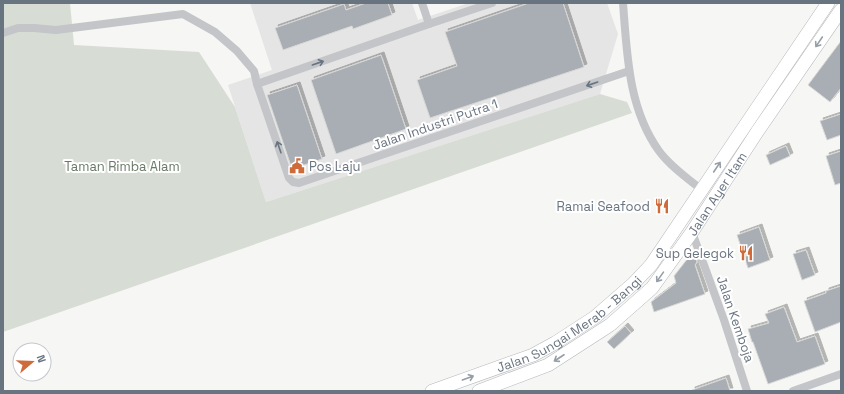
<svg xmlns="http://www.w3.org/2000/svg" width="844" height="394" viewBox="0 0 844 394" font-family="'Space Grotesk',sans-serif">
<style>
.built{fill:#e4e5e4}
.green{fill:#d7ddd5}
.building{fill:#a8aeb3;stroke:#d8d8d6;filter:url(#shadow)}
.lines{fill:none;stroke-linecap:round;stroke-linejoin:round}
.primary-casing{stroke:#b4b7bb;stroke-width:14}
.minor{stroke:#c3c5c8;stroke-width:8}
.primary{stroke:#fff;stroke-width:13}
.oneway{stroke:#969ea7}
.oneway2{stroke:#697481}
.labels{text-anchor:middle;stroke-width:4;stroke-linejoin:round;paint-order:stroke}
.street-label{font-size:13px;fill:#697481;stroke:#fff}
.park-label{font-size:13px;fill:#697967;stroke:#fff}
.poi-label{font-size:13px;fill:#697481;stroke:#fff;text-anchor:end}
</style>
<defs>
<filter id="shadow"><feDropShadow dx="3" dy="-3" stdDeviation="0" flood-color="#0004"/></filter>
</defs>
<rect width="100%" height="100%" fill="#f6f6f4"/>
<path class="built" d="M250,3H412L418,20L469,3H607L618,34L600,94L266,202L228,85L272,70Z"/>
<path class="green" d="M3,3H70L74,45L199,52L235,107L266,202L600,94L627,102L632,113L3,332Z"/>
<g class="building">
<path d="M366,3H388L392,15L353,29L352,26L283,50L275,28L344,4L346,10Z"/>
<path d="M529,3H563L584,67L430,118L417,80L457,66L445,32Z"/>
<path d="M841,41V88L830,102L808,85Z"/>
<path d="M381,55L406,129L336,154L311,80Z"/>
<path d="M297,85L322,159L292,169L267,95Z"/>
<path d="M841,114V135L827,140L820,121Z"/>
<path d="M786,146L790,156L770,165L766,155Z"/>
<path d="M841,151V183L835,185L826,156Z"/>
<path d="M759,227L770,260L748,268L737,235Z"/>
<path d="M806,250L815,275L802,280L793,254Z"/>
<path d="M692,253L695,255L697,262L695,265L705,294L654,312L651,302L676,283L674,276Z"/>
<path d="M841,286V322L815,332L804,301L826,293V291Z"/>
<path d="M784,307L797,342L815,336L825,364L768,384L753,342H752L748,329L769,323L765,314Z"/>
<path d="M625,326L631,333L614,349L607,342Z"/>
<path d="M726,378L730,391H692V390Z"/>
</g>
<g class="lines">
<g class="primary-casing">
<g id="primary">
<path id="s1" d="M432,391L533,355L555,343L595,317L633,284L651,265L828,3"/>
<path id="s2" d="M479,391L548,365L610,325L652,288L692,232L757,132L841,10"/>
</g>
</g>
<g class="minor">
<path d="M422,3L429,24"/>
<path d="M492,3L429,24L257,84L289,178L293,182L299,183L629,71"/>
<path d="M623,3C627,53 628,108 659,151C670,166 687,178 702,190"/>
<path d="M3,33L18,28H34L56,30L183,14L215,32L237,51L254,71L257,84"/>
<path d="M692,232L724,320L747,391"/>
<path d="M793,391L841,374"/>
</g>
<use href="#primary" class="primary"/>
</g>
<defs><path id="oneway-shaft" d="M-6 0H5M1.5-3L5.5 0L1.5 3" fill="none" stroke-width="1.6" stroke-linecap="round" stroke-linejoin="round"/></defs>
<g class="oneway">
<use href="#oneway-shaft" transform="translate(819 42) rotate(124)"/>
<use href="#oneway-shaft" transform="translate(717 167) rotate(-56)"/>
<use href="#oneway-shaft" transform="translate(660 277) rotate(125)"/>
<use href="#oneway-shaft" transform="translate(559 358) rotate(147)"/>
<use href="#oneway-shaft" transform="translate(468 378) rotate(-20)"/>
</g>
<g class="oneway2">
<use href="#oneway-shaft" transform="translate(318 63) rotate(-19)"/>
<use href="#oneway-shaft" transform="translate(592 84) rotate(161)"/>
<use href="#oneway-shaft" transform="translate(279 147) rotate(-109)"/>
</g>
<defs>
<g id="civic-bare" transform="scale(1.2)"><path d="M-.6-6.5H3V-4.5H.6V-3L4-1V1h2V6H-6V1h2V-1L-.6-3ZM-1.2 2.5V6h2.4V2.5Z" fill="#cf6a3b" stroke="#fff" stroke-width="2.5" paint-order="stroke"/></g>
<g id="restaurant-bare" transform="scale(1.2)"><path d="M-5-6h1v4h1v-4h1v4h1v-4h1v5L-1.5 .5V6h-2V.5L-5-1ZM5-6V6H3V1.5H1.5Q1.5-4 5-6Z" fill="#cf6a3b" stroke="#fff" stroke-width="2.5" paint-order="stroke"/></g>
</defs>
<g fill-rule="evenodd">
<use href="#civic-bare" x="297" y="166"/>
<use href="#restaurant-bare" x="662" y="206"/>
<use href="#restaurant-bare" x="746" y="253"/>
</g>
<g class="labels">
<g class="street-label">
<text transform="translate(435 124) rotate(-19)" y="5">Jalan Industri Putra 1</text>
<text dy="5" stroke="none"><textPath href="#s2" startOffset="318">Jalan Ayer Itam</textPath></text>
<text transform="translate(736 319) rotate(71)" y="5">Jalan Kemboja</text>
<text dy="5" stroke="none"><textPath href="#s1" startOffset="154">Jalan Sungai Merab - Bangi</textPath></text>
</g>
<g class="park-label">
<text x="122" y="171">Taman Rimba Alam</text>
</g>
<g class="poi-label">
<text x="309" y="171" text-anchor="start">Pos Laju</text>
<text x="650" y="211">Ramai Seafood</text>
<text x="734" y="258">Sup Gelegok</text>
</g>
</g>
<rect width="844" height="394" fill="none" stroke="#697481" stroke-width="8"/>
<g transform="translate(32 362) rotate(71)"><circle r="19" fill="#ffffff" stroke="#c3c7cd"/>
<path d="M0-3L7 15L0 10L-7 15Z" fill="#cf6a3b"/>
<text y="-6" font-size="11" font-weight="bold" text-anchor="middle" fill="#697481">N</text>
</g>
</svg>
